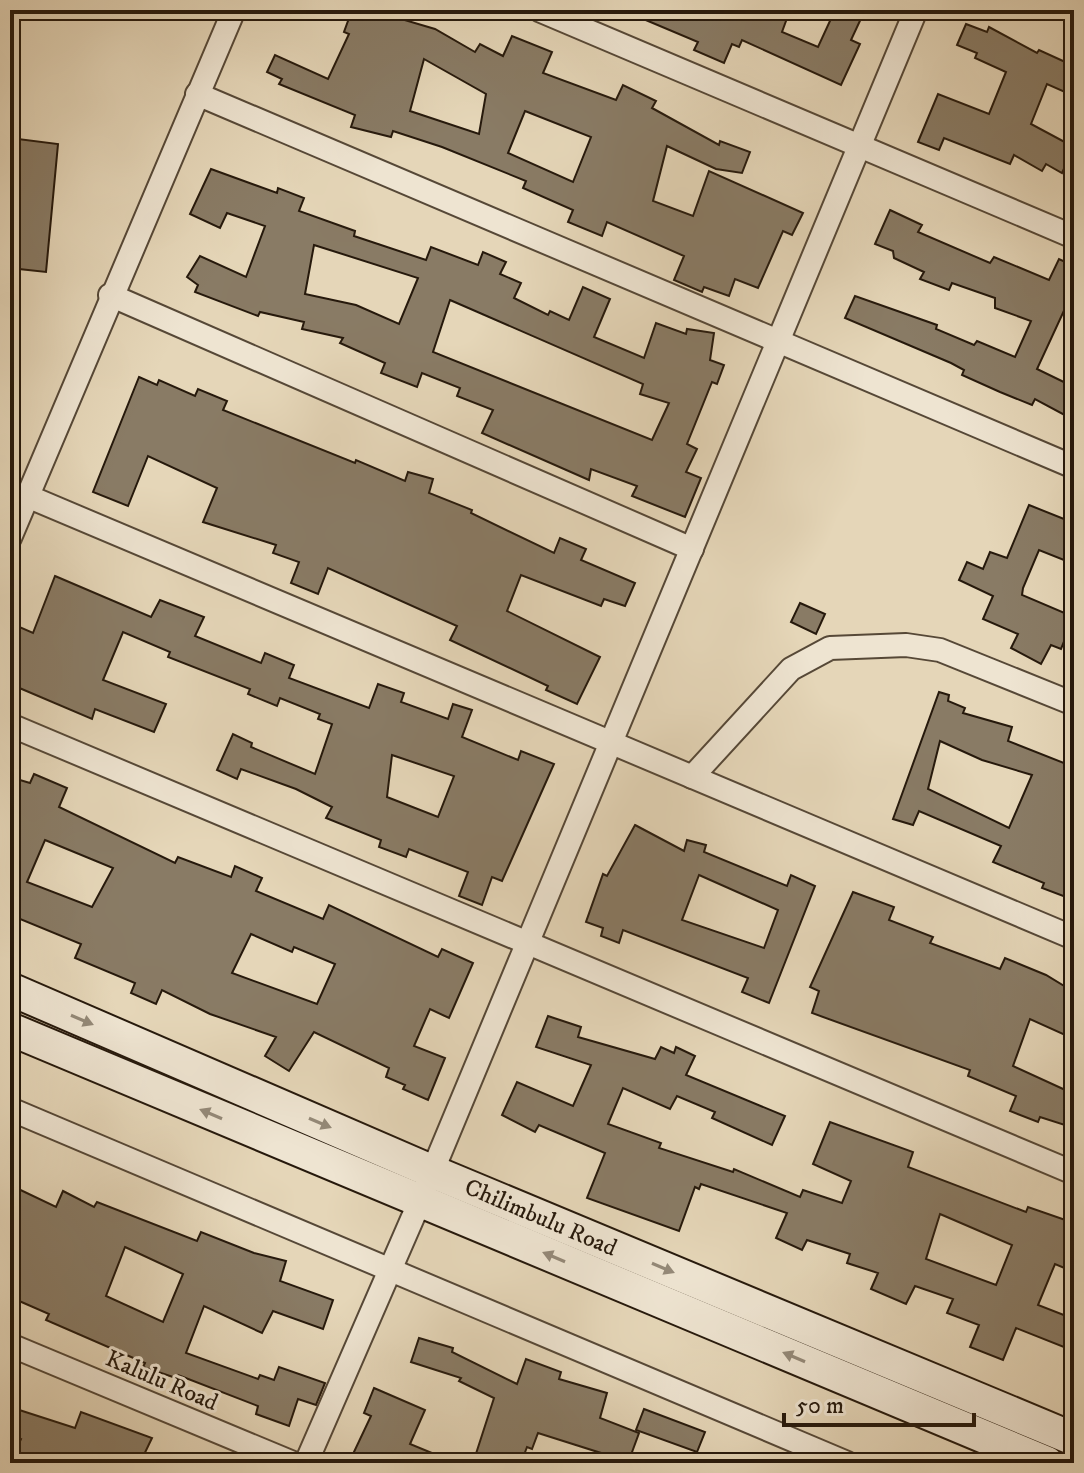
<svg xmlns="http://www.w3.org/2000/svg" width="1084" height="1473" viewBox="0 0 1084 1473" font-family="'IM FELL DW Pica',serif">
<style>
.building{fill:#897b65;stroke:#26190c;stroke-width:2;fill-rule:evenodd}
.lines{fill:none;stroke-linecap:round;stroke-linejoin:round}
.street-casing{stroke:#564837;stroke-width:26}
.secondary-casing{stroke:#26190c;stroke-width:36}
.street{stroke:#eee4d1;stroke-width:22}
.secondary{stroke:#eee4d1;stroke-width:32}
.oneway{fill:#948978}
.labels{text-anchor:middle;stroke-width:6;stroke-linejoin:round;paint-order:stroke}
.street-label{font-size:24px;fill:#26190c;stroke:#eee4d1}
</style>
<rect width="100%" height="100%" fill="#e5d6b8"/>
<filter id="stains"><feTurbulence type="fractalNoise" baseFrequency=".0025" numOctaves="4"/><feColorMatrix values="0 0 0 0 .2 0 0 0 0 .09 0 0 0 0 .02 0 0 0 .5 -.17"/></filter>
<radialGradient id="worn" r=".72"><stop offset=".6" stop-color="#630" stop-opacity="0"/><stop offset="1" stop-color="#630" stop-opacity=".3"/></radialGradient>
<g class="building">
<path d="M352,10H386L384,14L435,29L475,52L480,44L503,56L512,36L552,52L543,73L616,100L623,85L656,101L652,108L719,145L720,141L750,152L742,173L716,169L667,146L653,201L693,216L709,171L803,213L792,235L783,231L758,288L735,279L729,296L704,287L702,292L674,280L684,256L607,222L602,236L568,222L573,210L523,188L526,181L442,147L393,131L391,137L351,127L355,115L279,84L282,79L267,72L275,55L328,79L349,34L344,32ZM424,59L486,94L479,134L410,111ZM525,111L591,137L573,182L508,153Z"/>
<path d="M622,10H790L782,32L818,47L835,10H865L851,40L860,44L841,85L742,40L739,47L732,44L724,63L694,50L698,42Z"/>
<path d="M966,24L987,32L989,27L1037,53L1039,50L1074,66V96L1047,84L1031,124L1074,147L1062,173L1046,164L1042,171L1014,155L1010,164L944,138L939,150L918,142L938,94L989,114L1006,72L975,58L977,53L957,45Z"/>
<path d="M10,138L58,144L46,272L10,268Z"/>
<path d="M211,169L277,193L278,188L304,198L299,211L355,231L354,236L426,260L431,247L478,265L483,252L506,262L500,274L521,283L514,298L548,315L550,311L569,320L583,287L610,299L594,337L644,358L656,323L686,334L687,329L714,333L710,360L724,365L717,384L712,382L687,444L697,449L686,472L701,478L685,517L632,496L637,486L591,469L589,480L482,433L493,410L457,396L460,388L422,373L417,387L381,373L385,363L340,343L343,338L302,329L304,322L260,312L258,316L195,292L198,285L187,277L200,256L246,277L265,226L227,213L220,228L190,214ZM314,245L418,278L399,324L356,305L305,294ZM450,300L643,384L640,394L669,403L652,440L433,352Z"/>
<path d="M890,210L922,225L918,232L990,263L994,257L1049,280L1059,259L1074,266V289L1037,369L1074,387V420L1035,399L1032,405L1000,392L962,375L964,370L951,363L845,318L855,296L937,325L936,329L974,345L977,341L1015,357L1031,321L995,308V298L952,283L949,290L920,279L924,272L894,258L893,251L875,244Z"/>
<path d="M139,377L157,385L159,380L195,396L198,389L227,401L223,410L355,463L356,460L405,481L408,472L433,479L429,493L472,510L471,513L554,553L560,538L586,549L581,560L635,583L625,606L604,599L601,606L521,575L507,611L600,657L577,704L546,690L548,686L450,640L457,626L328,568L318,594L291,583L299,562L273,553L276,545L203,522L217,488L148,456L128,506L93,492Z"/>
<path d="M1029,505L1074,523V564L1039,550L1023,588L1022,595L1074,617L1061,649L1051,645L1041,664L1011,648L1018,634L983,619L993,596L959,580L967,562L983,569L990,552L1007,558Z"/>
<path d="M55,576L151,617L160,600L204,617L195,636L261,663L265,653L294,665L289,678L369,708L378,684L404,693L401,702L448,719L453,704L472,710L462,737L518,760L521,751L554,764L502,881L492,877L482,905L459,896L468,872L409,849L406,857L379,847L381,840L326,818L332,807L296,789L241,769L237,779L217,770L233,734L252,743L251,747L315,774L332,724L318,719L320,714L280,698L277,706L248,694L250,689L168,657L170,652L123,632L103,680L166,704L154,732L95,709L92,719L10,684V637L15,625L33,633ZM392,755L454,776L438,817L387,797Z"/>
<path d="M800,603L825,614L816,634L791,622Z"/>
<path d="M939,692L949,695L948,701L965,708L963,713L1012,727L1008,741L1074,767V900L1042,888L1044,883L993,862L1001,846L919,811L913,825L893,819ZM940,741L982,760L1032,775L1009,828L928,789Z"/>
<path d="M34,774L67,788L59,807L175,863L178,857L231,877L235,866L262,878L256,891L323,919L329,905L438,957L442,949L473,963L449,1018L430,1009L414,1046L445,1058L428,1100L403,1089L405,1085L386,1077L389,1068L314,1032L289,1071L265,1056L276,1037L210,1014L162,990L156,1004L131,993L135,983L75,958L81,944L13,916L10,923V777L30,783ZM45,840L113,868L92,907L27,882ZM251,934L292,952L294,947L335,964L317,1004L232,973Z"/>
<path d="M635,825L684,851L687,840L706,845L704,852L787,886L791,875L815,886L769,1003L742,992L748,978L623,930L619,943L601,936L603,928L586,922L603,874L607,876ZM699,875L778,910L764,948L682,920Z"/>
<path d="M853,892L894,907L889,920L933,937L930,943L1000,969L1005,958L1046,975L1074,992V1039L1030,1019L1013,1066L1074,1094V1128L1040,1117L1038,1122L1010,1111L1016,1096L968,1076L970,1070L812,1013L819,991L810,987Z"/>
<path d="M548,1016L581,1027L578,1037L655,1059L661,1047L674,1053L676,1047L695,1056L686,1075L785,1116L772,1145L712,1118L715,1112L677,1096L670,1109L623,1088L608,1124L661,1143L659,1148L733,1172L734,1169L800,1197L803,1190L842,1203L851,1181L813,1164L830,1122L913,1152L908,1167L1026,1212L1028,1207L1074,1223V1272L1055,1264L1038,1305L1074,1319V1351L1016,1328L1003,1360L970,1347L979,1325L947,1313L953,1299L915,1286L906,1304L871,1289L878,1273L847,1263L850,1254L807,1240L802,1250L776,1238L787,1213L701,1184L699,1189L695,1187L679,1231L587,1198L605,1153L539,1125L535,1132L502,1115L517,1082L573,1106L591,1065L536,1047ZM940,1214L1012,1245L996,1285L926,1259Z"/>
<path d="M10,1185L56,1207L63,1191L94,1207L97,1202L197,1241L201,1232L254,1253L286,1261L280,1281L333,1300L323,1329L273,1311L262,1333L204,1306L186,1353L258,1379L260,1375L274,1380L279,1367L325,1383L316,1405L298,1399L289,1426L256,1414L258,1406L178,1375L176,1378L143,1367L145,1363L46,1320L49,1314L10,1297ZM125,1247L183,1274L163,1322L106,1296Z"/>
<path d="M419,1338L453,1348L452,1352L517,1384L526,1359L561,1372L559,1379L607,1393L600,1418L639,1433L628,1463H597L601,1453L538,1433L532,1449L527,1447L521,1463H473L494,1398L459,1381L461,1378L411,1362Z"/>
<path d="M374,1388L425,1410L410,1444L456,1463H373L353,1454L371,1416L364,1413Z"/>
<path d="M10,1407L75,1428L81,1412L152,1438L140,1463H10L21,1439L10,1435Z"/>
<path d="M644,1409L705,1432L697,1452L636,1430Z"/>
</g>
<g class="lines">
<g class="street-casing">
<g id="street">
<path d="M539,10L1074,237"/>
<path d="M197,94L1074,467"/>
<path d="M110,295L692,549"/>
<path d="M27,496L1074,938"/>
<path d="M10,538L234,10"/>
<path d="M10,725L1074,1173"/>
<path d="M692,777L791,669L830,648L906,645L940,650L1074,704"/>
<path d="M10,1109L847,1463"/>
<path d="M10,1345L293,1463"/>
<path d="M306,1463L420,1201L916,10"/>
</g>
</g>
<g class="secondary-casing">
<g id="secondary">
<path d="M10,989L431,1171L1074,1439"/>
<path d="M10,1029L1047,1463"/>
</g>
</g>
<use href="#street" class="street"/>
<use href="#secondary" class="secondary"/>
</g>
<defs><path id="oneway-solid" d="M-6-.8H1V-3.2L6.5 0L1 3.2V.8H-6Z" transform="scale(2)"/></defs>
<g class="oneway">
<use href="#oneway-solid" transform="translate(82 1020) rotate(23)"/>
<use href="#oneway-solid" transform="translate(211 1114) rotate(-157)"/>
<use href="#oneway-solid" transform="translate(320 1123) rotate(23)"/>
<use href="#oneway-solid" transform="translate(554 1257) rotate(-157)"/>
<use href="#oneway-solid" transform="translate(663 1268) rotate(23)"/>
<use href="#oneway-solid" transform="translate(794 1357) rotate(-157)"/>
</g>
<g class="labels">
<g class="street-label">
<text transform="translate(541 1217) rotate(23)" y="8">Chilimbulu Road</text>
<text transform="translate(162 1380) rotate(23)" y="8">Kalulu Road</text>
</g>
</g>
<rect width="1084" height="1473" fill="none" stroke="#e5d6b8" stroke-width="40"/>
<rect x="12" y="12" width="1060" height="1449" fill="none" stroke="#26190c" stroke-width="4"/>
<rect x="20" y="20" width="1044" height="1433" fill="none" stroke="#26190c" stroke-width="2"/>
<path d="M784 1413v12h190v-12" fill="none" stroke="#26190c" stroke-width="4"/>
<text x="796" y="1413" font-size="24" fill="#26190c" stroke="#eee4d1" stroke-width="6" paint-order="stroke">50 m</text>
<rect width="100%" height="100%" filter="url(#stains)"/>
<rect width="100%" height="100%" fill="url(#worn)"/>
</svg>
